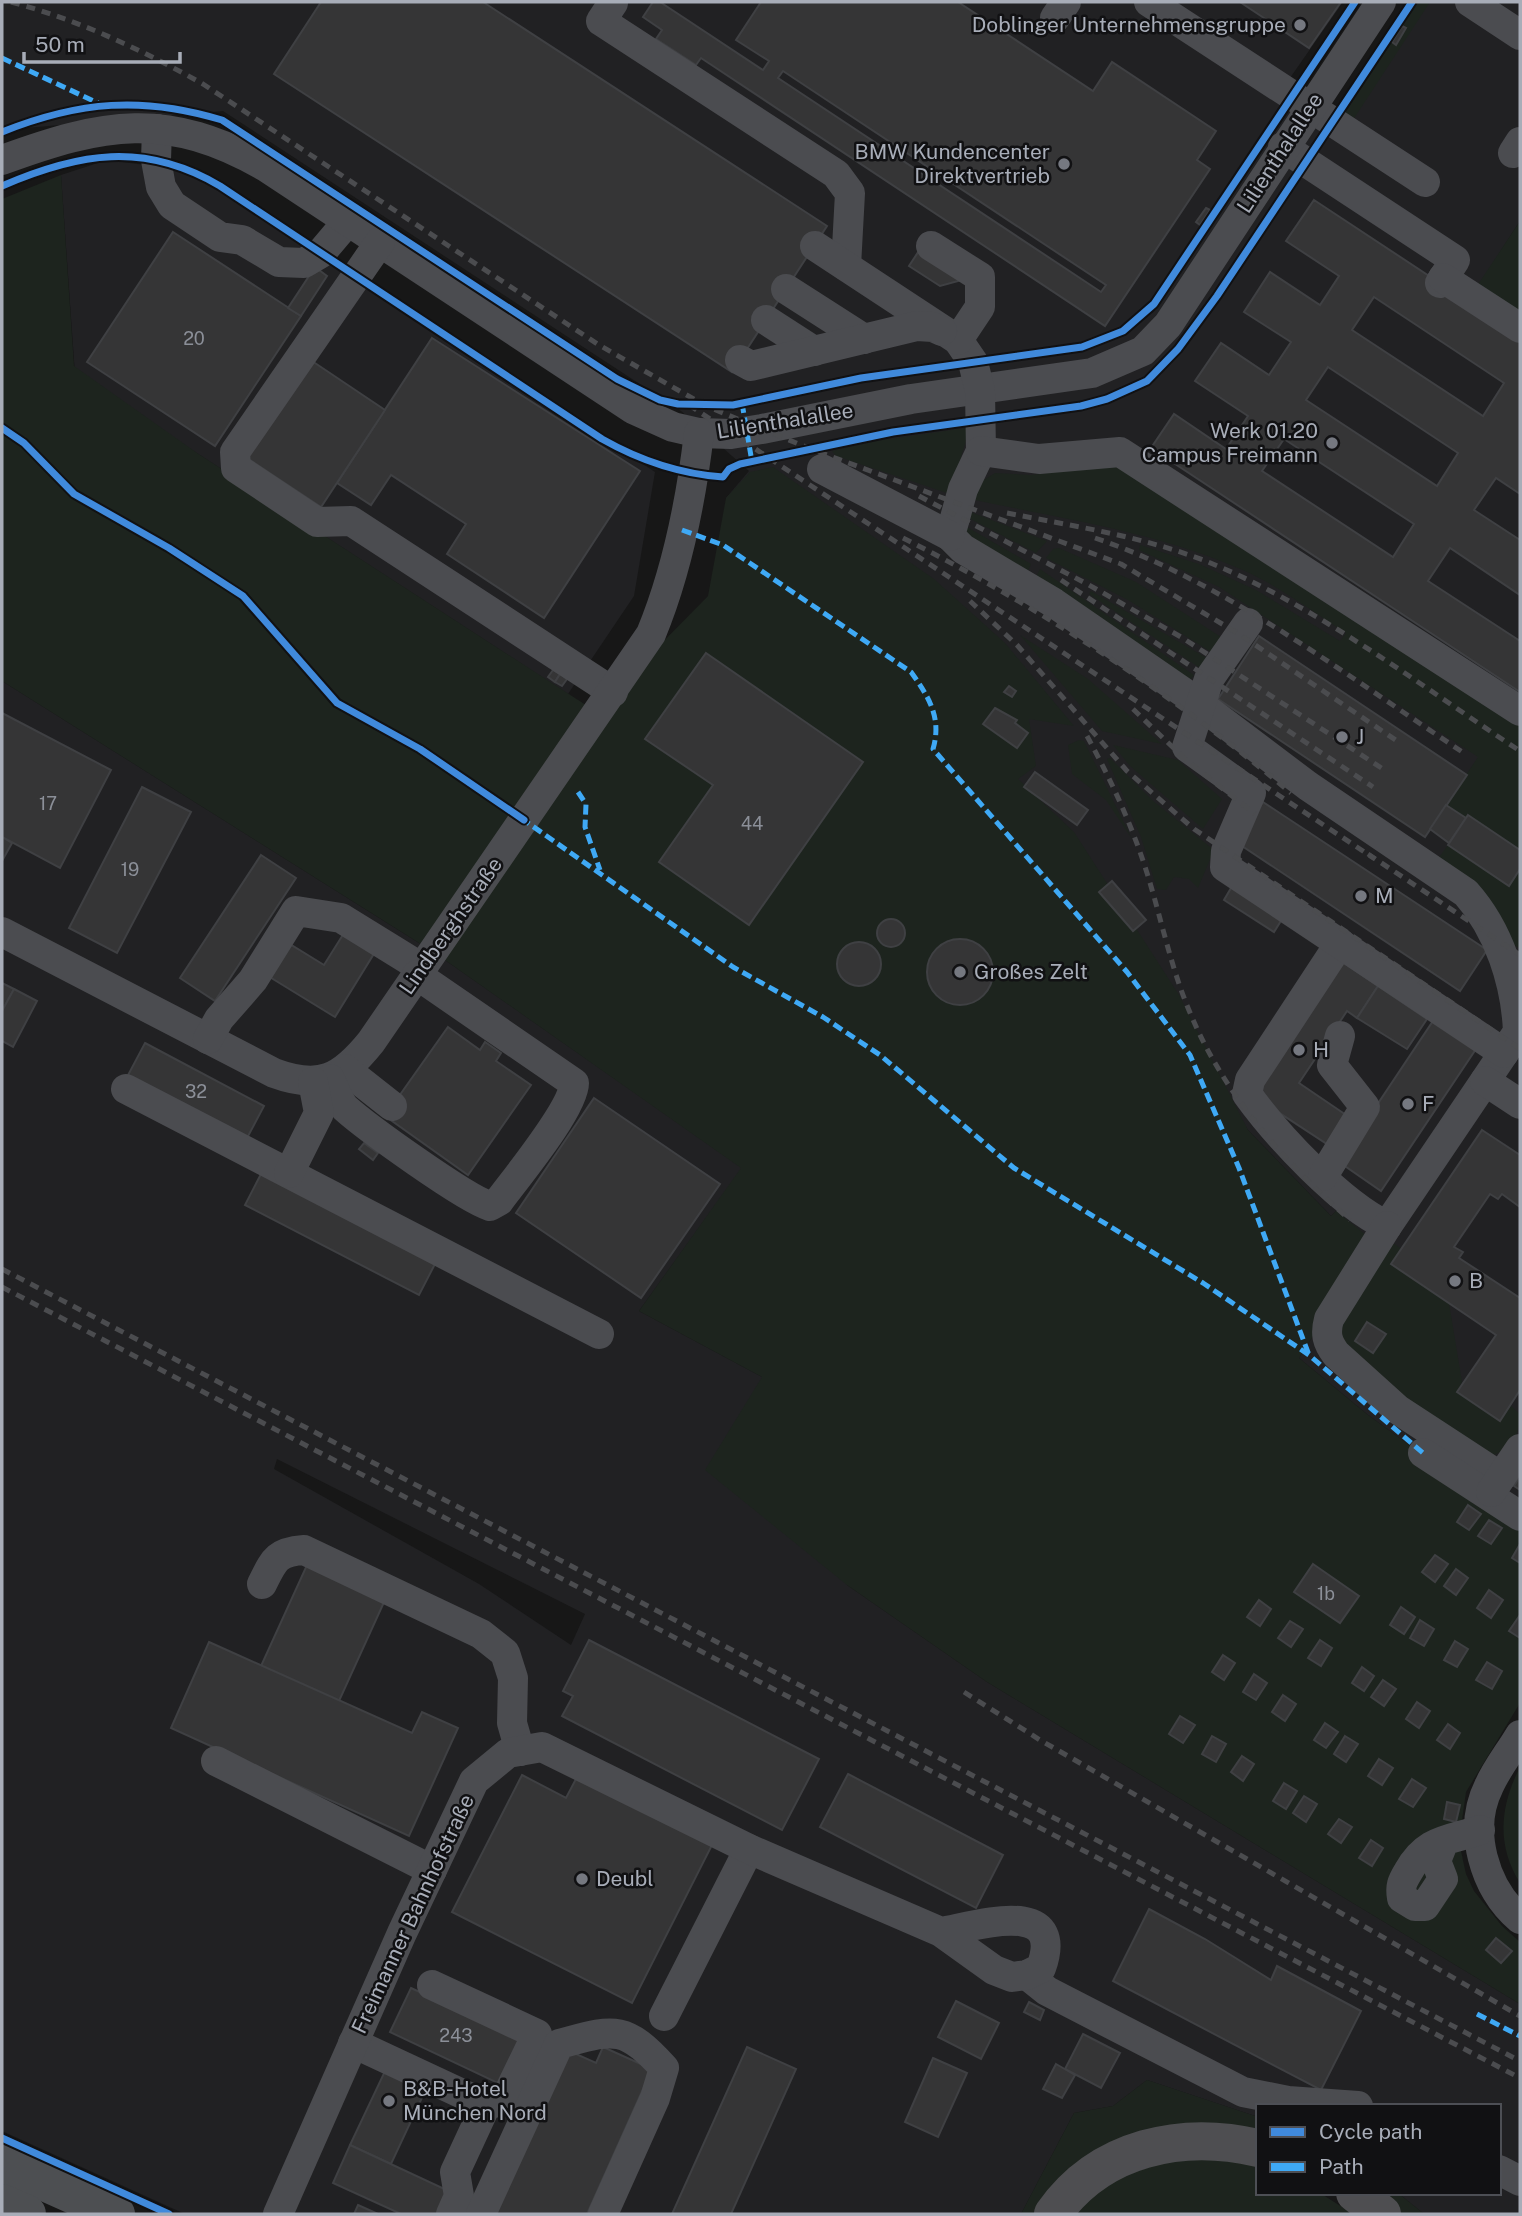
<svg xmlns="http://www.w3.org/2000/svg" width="1522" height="2216" viewBox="0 0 1522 2216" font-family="'Public Sans',sans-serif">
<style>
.built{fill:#212123;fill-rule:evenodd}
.green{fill:#1d241e}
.building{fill:#353536;stroke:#3f4043;stroke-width:2;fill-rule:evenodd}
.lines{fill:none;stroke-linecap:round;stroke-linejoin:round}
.minor{stroke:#4b4c50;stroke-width:30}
.major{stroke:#4d4f52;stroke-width:38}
.highway{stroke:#4e4e51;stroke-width:38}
.rail{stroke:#4b4c4f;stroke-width:5;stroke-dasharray:9 7;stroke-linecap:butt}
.quiet{stroke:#3fa9f5;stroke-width:5;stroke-dasharray:10 5;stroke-linecap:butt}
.cycleway-casing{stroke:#111113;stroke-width:11}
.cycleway{stroke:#408adc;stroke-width:7}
.poi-dot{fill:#757880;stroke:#111113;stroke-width:2.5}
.labels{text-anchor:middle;stroke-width:5;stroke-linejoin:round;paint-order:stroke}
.number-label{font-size:18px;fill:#8b8f98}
.poi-label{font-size:21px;fill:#a8adb8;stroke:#111113;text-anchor:start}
.street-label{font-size:21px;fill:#a8adb8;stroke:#111113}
</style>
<rect width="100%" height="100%" fill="#171717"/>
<g class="built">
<path d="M2,2H1343L1276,98L1338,136L1428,2H1520V221L1476,289L1520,318V1526L1368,1415L1299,1358L1371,1245L1336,1211L1331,1216L1248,1130L726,498L749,471L681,411L223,111L2,130Z"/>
<path d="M107,160L199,172L655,472L634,596L568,694L75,374L61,175Z"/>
<path d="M2,681L435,953L742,1168L639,1311L762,1377L847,1585L987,1682L1520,2004V2214H1424L1398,2193H1499V2106H1258V2117L1147,2080L1113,2106L1074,2113L1021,2214H185L2,2131ZM277,1459L585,1614L571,1645L479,1584L274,1469Z"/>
</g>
<g class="green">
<path d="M1418,2H1430L1353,120L1344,114L1392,42L1396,44L1406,28L1402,26Z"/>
<path d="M61,175L74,366L197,453L595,711L708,596L726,498L750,472L773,467L934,579L1005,643L1074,726L1029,719L1036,766L1018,779L1074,832L1179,995L1248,1130L1331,1216L1336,1211L1366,1235L1371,1245L1299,1358L1368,1415L1520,1526V1703L1466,1792L1459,1842L1466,1874L1474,1891L1502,1926L1520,1942V2004L987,1682L847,1585L705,1470L762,1377L639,1311L741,1168L435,953L2,681V199Z"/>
<path d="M1520,221V318L1475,289Z"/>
<path d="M966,428L967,437L950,494L836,456L832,451L876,441Z"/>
<path d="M1107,466L1123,468L1520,718V850L1468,815L1466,818L1446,805L1478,757L1219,587L1139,550L1140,545L1199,564L1256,590L1340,641L1346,633C1313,612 1280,587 1245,571C1158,532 1063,519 970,499L979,483L995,473L1031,475Z"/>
<path d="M965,510L1047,541L1036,553L963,515Z"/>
<path d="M960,523L1031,564L1027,573L969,542Z"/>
<path d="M1059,548L1136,582L1221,637L1211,652L1128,600L1046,558L1053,549Z"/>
<path d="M1040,569L1194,675L1188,683L1036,577Z"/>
<path d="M1091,591L1207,658L1200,668L1089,594Z"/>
<path d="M1020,635L1088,679L1162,744L1102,731Z"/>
<path d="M1079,740L1084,741L1132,839L1106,800L1072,774L1068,745Z"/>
<path d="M1113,745L1178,760L1222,799L1203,829L1130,766Z"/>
<path d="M1110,758L1152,800L1214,850L1198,888L1189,879L1174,877L1166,890L1157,889L1141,837L1107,759Z"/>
<path d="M1448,845L1509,886L1520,869V949L1504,938L1435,863Z"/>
<path d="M1387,1239L1402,1249L1392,1265L1449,1303L1462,1382L1457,1392L1499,1420L1510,1405L1519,1413C1522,1434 1510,1450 1491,1456L1340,1351L1333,1321Z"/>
<path d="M1520,1767V1883C1496,1845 1500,1806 1520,1767Z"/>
<path d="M1147,2080L1258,2117V2134L1217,2127L1038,2214H1021L1074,2113L1113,2106Z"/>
<path d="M1189,2154L1258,2166V2193H1320L1353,2214H1066L1095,2185Z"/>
<path d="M1372,2193H1398L1424,2214H1399Z"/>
</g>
<g class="building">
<path d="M321,2H483L827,226L732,372L274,74Z"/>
<path d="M653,2H660L763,70L769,61L736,40L761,2H958L1093,91L1112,62L1216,131L1197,160L1210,169L1105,326L701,58L696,65L656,39L662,30L643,17ZM783,71L1106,285L1101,292L778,78Z"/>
<path d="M1240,2H1341L1309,48Z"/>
<path d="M1402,26L1406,28L1396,45L1392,42Z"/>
<path d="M1314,200L1520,336V494L1496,478L1474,510L1520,540V595L1450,548L1428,581L1520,641V692L1151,448L1174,414L1226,449L1248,416L1195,381L1221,343L1269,375L1291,342L1244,312L1270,272L1320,305L1339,276L1286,241ZM1374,297L1504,383L1483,416L1352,330ZM1328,367L1458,453L1437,486L1306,400ZM1284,439L1414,524L1393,557L1262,471Z"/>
<path d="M1206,208L1210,210L1200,225L1196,222Z"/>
<path d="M173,232L301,316L215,446L87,362Z"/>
<path d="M928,237L962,280L940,286L909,266Z"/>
<path d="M315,267L327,276L301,316L288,308Z"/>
<path d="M432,338L640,471L544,618L447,554L466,524L391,475L371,505L337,483Z"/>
<path d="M309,359L385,410L321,507L244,456Z"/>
<path d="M1259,636L1467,775L1425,837L1218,699Z"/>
<path d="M706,653L863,762L749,925L659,862L713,785L645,739Z"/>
<path d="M553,670L560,674L555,682L548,677Z"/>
<path d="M560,674L567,679L562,686L555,682Z"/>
<path d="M1009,686L1016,691L1012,697L1004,692Z"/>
<path d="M995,708L1017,720L1015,723L1028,733L1017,748L983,724Z"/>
<path d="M2,713L111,770L60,868L2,837Z"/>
<path d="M1035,772L1088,810L1077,825L1024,787Z"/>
<path d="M142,787L191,812L117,953L69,928Z"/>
<path d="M1263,802L1487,950L1460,991L1236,842Z"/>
<path d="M1446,805L1466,818L1449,843L1430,829Z"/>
<path d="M1468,815L1520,850V869L1509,886L1448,845Z"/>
<path d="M2,837L12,843L2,861Z"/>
<path d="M261,855L296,878L215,1001L180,978Z"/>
<path d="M1112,881L1146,920L1133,931L1099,892Z"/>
<path d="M1234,883L1284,916L1274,932L1224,900Z"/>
<circle cx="891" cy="933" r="14"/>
<path d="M344,933L375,952L335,1017L268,976L288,943L324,965Z"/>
<circle cx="960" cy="972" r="33"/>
<circle cx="859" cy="964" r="22"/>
<path d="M1338,959L1378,986L1357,1018L1347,1011L1299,1083L1349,1117L1330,1146L1249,1093Z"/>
<path d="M2,983L14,989L2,1011Z"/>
<path d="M1378,986L1427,1019L1407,1049L1357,1018Z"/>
<path d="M14,989L37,1001L13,1047L2,1041V1011Z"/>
<path d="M1435,1018L1478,1046L1381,1191L1339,1162Z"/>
<path d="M448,1027L480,1050L485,1042L501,1053L496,1061L531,1085L468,1175L385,1116Z"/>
<path d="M145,1043L264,1106L246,1140L127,1077Z"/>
<path d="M594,1098L720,1184L641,1298L516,1213Z"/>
<path d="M1482,1130L1520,1155V1207L1502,1194L1498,1199L1490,1194L1454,1247L1463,1252L1459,1258L1520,1298V1390L1500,1421L1457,1392L1496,1335L1391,1264Z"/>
<path d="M364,1143L378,1153L373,1160L359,1149Z"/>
<path d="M262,1172L436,1262L419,1295L245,1205Z"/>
<path d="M1367,1322L1386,1334L1373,1353L1355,1341Z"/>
<path d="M1520,1476V1490L1514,1486Z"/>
<path d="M1468,1505L1481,1514L1469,1530L1457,1522Z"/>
<path d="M1489,1520L1502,1528L1491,1544L1478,1536Z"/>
<path d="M1520,1544V1563L1512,1558Z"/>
<path d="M1435,1555L1448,1564L1435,1582L1422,1572Z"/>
<path d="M1313,1564L1359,1596L1340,1623L1294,1592Z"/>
<path d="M307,1565L385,1600L339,1701L261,1666Z"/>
<path d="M1456,1569L1468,1578L1456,1595L1444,1586Z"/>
<path d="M1489,1590L1503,1600L1491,1618L1477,1608Z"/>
<path d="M1259,1600L1271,1609L1260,1626L1247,1617Z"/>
<path d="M1401,1607L1415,1617L1404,1634L1390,1625Z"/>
<path d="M1520,1615V1638L1509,1631Z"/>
<path d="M1420,1620L1434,1629L1424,1646L1410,1638Z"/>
<path d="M1290,1621L1303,1629L1291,1647L1278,1638Z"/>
<path d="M589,1640L819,1759L782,1830L562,1716L573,1696L563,1691Z"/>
<path d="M1320,1640L1332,1648L1321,1666L1308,1658Z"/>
<path d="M1455,1641L1468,1649L1457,1667L1444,1660Z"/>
<path d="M209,1642L412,1733L422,1712L458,1728L409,1836L171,1728Z"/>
<path d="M1223,1655L1235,1663L1224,1680L1212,1672Z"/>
<path d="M1487,1662L1502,1671L1492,1689L1476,1680Z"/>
<path d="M1362,1667L1374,1676L1364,1691L1352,1683Z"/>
<path d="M1254,1674L1267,1683L1256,1700L1243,1692Z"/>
<path d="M1383,1680L1396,1689L1384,1706L1371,1697Z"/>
<path d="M1283,1695L1296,1704L1285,1721L1272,1712Z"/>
<path d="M1417,1702L1430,1711L1419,1728L1406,1719Z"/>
<path d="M1180,1716L1195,1725L1183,1743L1169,1734Z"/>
<path d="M1325,1723L1338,1732L1326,1748L1314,1740Z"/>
<path d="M1448,1724L1460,1733L1450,1749L1437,1740Z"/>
<path d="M1212,1736L1226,1744L1216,1762L1202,1754Z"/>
<path d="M1345,1736L1358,1744L1346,1762L1334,1754Z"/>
<path d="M1242,1756L1254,1764L1243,1781L1231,1772Z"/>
<path d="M1379,1759L1393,1768L1382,1785L1368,1776Z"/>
<path d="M848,1774L1003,1855L976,1908L820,1827Z"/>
<path d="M522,1775L566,1798L577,1777L712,1845L632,2003L452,1912Z"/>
<path d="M1412,1779L1426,1788L1413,1807L1399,1799Z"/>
<path d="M1284,1783L1297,1791L1286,1809L1273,1801Z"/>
<path d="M1304,1796L1317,1804L1306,1822L1293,1813Z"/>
<path d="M1447,1802L1460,1805L1456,1822L1444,1819Z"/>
<path d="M1339,1819L1352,1827L1341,1843L1328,1834Z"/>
<path d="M1371,1840L1383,1848L1372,1866L1359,1858Z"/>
<path d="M1149,1909L1205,1939L1271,1980L1277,1966L1361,2011L1321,2090L1113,1981Z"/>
<path d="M1496,1938L1512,1951L1501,1963L1486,1950Z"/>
<path d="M411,1988L523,2040L502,2085L390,2032Z"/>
<path d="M956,2001L999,2023L981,2059L938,2037Z"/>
<path d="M1029,2002L1044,2010L1040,2020L1024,2012Z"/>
<path d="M1083,2034L1120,2053L1101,2088L1065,2069Z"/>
<path d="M603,2047L652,2069L587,2214H490L565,2049L596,2063Z"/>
<path d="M747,2047L796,2069L731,2214H672Z"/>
<path d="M933,2058L967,2073L938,2137L905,2122Z"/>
<path d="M1056,2064L1075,2075L1062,2098L1043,2089Z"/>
<path d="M386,2069L427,2087L391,2164L350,2145Z"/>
<path d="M350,2145L453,2193L444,2214H401L333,2183Z"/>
<path d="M358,2205L378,2214H354Z"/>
</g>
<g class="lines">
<g class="minor">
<path d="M610,2L613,3L601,21L836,174L850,193L846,266"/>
<path d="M1149,2L1425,182"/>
<path d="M1470,2L1520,35"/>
<path d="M1055,18L1066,2"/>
<path d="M157,129L156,160L161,187L172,205L220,237L242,240L279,262L304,263L321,253L348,221"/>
<path d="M1283,147L1455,260L1440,283"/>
<path d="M1513,153L1520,142"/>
<path d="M2,160C103,123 167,110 266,167L633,409L673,427L699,433L731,434L762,429L911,399L1092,373L1143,351L1168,325L1381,2"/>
<path d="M380,242L235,452L236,468L317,522L351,521L613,692"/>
<path d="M815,246L958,340L973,362L980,391L981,451L963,489L950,536L963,549L1054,603L1186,694L1308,786L1466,893C1499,930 1516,983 1518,1032L1387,1226C1340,1203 1278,1137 1247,1094L1250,1080L1340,943"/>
<path d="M931,246L980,277V307L958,340"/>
<path d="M1443,278L1520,328"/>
<path d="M786,289L864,339"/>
<path d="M766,320L814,351"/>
<path d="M740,360L751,366L917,326L933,327L942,331"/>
<path d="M981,451L1039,459L1120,452L1520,711"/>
<path d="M822,469L950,536"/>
<path d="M1248,623L1209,679L1187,747L1251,793L1226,851L1225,867L1504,1053"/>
<path d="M2,932L274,1073C320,1090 341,1079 371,1042L651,634C677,571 691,501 699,433"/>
<path d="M208,1039L219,1019L253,980L296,911L341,918L422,968"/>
<path d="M345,1069L392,1106"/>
<path d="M330,1079C334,1088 338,1101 345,1108C366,1127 466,1199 490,1206L499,1201C516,1178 574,1108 574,1083L417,975"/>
<path d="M1485,1081L1520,1104"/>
<path d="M126,1089L599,1334"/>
<path d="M289,1173L319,1113L313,1082"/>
<path d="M1323,1176L1365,1107L1332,1065L1340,1036"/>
<path d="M1387,1226L1329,1319C1325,1334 1327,1342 1336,1354L1397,1409L1501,1477"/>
<path d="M1423,1453L1520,1516"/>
<path d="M1491,1492L1520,1449"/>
<path d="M262,1584C274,1560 276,1552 304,1550L481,1634L505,1653L513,1678L512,1723L520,1751"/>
<path d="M1520,1735C1510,1752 1497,1768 1489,1786C1467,1830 1484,1888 1520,1919"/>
<path d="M216,1761L432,1870"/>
<path d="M1444,1841L1436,1861L1443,1879L1425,1906H1415L1402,1898C1400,1886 1402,1882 1408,1872C1426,1839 1447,1841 1480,1830"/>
<path d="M1027,1975L1047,1991L1243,2092L1288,2101L1358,2106"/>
<path d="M432,1985L537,2034L505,2100L486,2105"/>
<path d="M664,2016L749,1849"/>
<path d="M353,2043L486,2105L455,2172L459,2196L451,2214"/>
<path d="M1499,2170L1520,2181"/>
<path d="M278,2214L402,1933L474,1781L508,1753L542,1747L749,1849L941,1932L994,1970L1012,1977L1027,1975L1041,1968C1067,1896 976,1926 941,1932"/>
<path d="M481,2214L559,2044C612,2030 624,2023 664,2068L655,2098L603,2214"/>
</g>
<g class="major">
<path d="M2,2163L116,2214"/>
<path d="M2,2203L27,2214"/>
</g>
<g class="highway">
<path d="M1355,2193L1382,2214"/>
<path d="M1053,2214C1100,2147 1182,2130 1258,2148"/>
</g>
<g class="rail">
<path d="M11,2C79,20 142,50 203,84L599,345L706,406L811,449L1121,564L1239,634L1400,743"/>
<path d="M689,405L1375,859"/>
<path d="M919,496L1089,585L1181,637L1383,769"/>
<path d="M1007,513C1073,526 1140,536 1203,560C1313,603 1421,686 1520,751"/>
<path d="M903,538C1038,606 1176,696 1291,793"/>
<path d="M1095,538C1226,582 1351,679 1467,755"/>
<path d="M1061,580L1373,787"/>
<path d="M970,601L1017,645L1127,771L1194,829L1520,1049"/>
<path d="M1133,709L1186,760L1255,814"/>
<path d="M1087,736C1111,780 1132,825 1147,873C1162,921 1171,969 1191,1015C1225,1096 1285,1163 1350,1220"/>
<path d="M1368,854L1520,955"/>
<path d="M2,1269L1520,2061"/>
<path d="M2,1287L1520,2078"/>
<path d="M964,1692L1040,1740L1520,2016"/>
</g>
<g class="quiet">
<path d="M2,58L100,104"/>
<path d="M742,403L752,462"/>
<path d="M682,530L723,545L911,672C929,697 942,718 933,749L1127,972L1190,1055L1239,1168L1309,1355"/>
<path d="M578,792L586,804L585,827L600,870"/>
<path d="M521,818L733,967L823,1017L880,1055L1014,1168L1203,1283L1309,1355L1423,1453"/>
<path d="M1477,2014L1520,2036"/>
</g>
<g class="cycleway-casing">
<g id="cycleway">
<path d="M2,132C79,101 143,96 222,120L617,379L660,400L678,404L733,405L861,378L1082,347L1123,331L1154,304L1355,2"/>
<path d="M2,186C78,153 144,141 220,186L602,439C639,460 680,474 723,477L729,469L740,464L893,432L1081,406L1107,399L1147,381L1178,349L1217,296L1412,2"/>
<path d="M2,428L24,443L74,494L169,548L243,596L337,703L420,749L524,820"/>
<path d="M2,2138L169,2214"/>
</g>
</g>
<use href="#cycleway" class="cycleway"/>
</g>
<g class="poi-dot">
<circle cx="1300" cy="25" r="7"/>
<circle cx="1064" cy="164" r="7"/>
<circle cx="1332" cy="443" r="7"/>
<circle cx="1342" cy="737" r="7"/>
<circle cx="1361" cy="896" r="7"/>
<circle cx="960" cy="972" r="7"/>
<circle cx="1299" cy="1050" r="7"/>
<circle cx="1408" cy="1104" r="7"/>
<circle cx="1455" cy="1281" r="7"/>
<circle cx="582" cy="1879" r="7"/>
<circle cx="389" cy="2101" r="7"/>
</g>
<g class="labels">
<g class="number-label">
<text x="194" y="345">20</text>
<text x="48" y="810">17</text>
<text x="752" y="830">44</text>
<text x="130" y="876">19</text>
<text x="196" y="1098">32</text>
<text x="1326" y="1600">1b</text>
<text x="456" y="2042">243</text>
</g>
<g class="poi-label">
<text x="1286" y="32" text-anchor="end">Doblinger Unternehmensgruppe</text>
<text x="1050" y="159" text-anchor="end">BMW Kundencenter<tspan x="1050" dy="24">Direktvertrieb</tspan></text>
<text x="1318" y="438" text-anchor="end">Werk 01.20<tspan x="1318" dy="24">Campus Freimann</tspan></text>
<text x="1356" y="744">J</text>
<text x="1375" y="903">M</text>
<text x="974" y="979">Großes Zelt</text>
<text x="1313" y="1057">H</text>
<text x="1422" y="1111">F</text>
<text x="1469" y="1288">B</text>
<text x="596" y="1886">Deubl</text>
<text x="403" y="2096">B&amp;B-Hotel<tspan x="403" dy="24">München Nord</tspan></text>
</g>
<g class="street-label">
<text transform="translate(1280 153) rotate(-57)" y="7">Lilienthalallee</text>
<text transform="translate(785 421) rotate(-9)" y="7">Lilienthalallee</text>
<text transform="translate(451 926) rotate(-55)" y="7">Lindberghstraße</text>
<text transform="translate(413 1914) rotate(-65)" y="7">Freimanner Bahnhofstraße</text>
</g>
</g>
<rect width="1522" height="2216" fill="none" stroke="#a8adb8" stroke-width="7"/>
<rect x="1256" y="2104" width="245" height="91" fill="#111113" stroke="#4d4f55" stroke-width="2"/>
<rect x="1270" y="2127" width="35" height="10" fill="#408adc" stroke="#4d4f55" stroke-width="2"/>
<text x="1319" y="2139" font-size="21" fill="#a8adb8">Cycle path</text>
<rect x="1270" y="2162" width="35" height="10" fill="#3fa9f5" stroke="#4d4f55" stroke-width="2"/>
<text x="1319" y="2174" font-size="21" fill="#a8adb8">Path</text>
<path d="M24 52v10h156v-10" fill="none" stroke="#a8adb8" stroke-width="3.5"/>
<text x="35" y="52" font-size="21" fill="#a8adb8" stroke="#111113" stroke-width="5" paint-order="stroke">50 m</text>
</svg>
